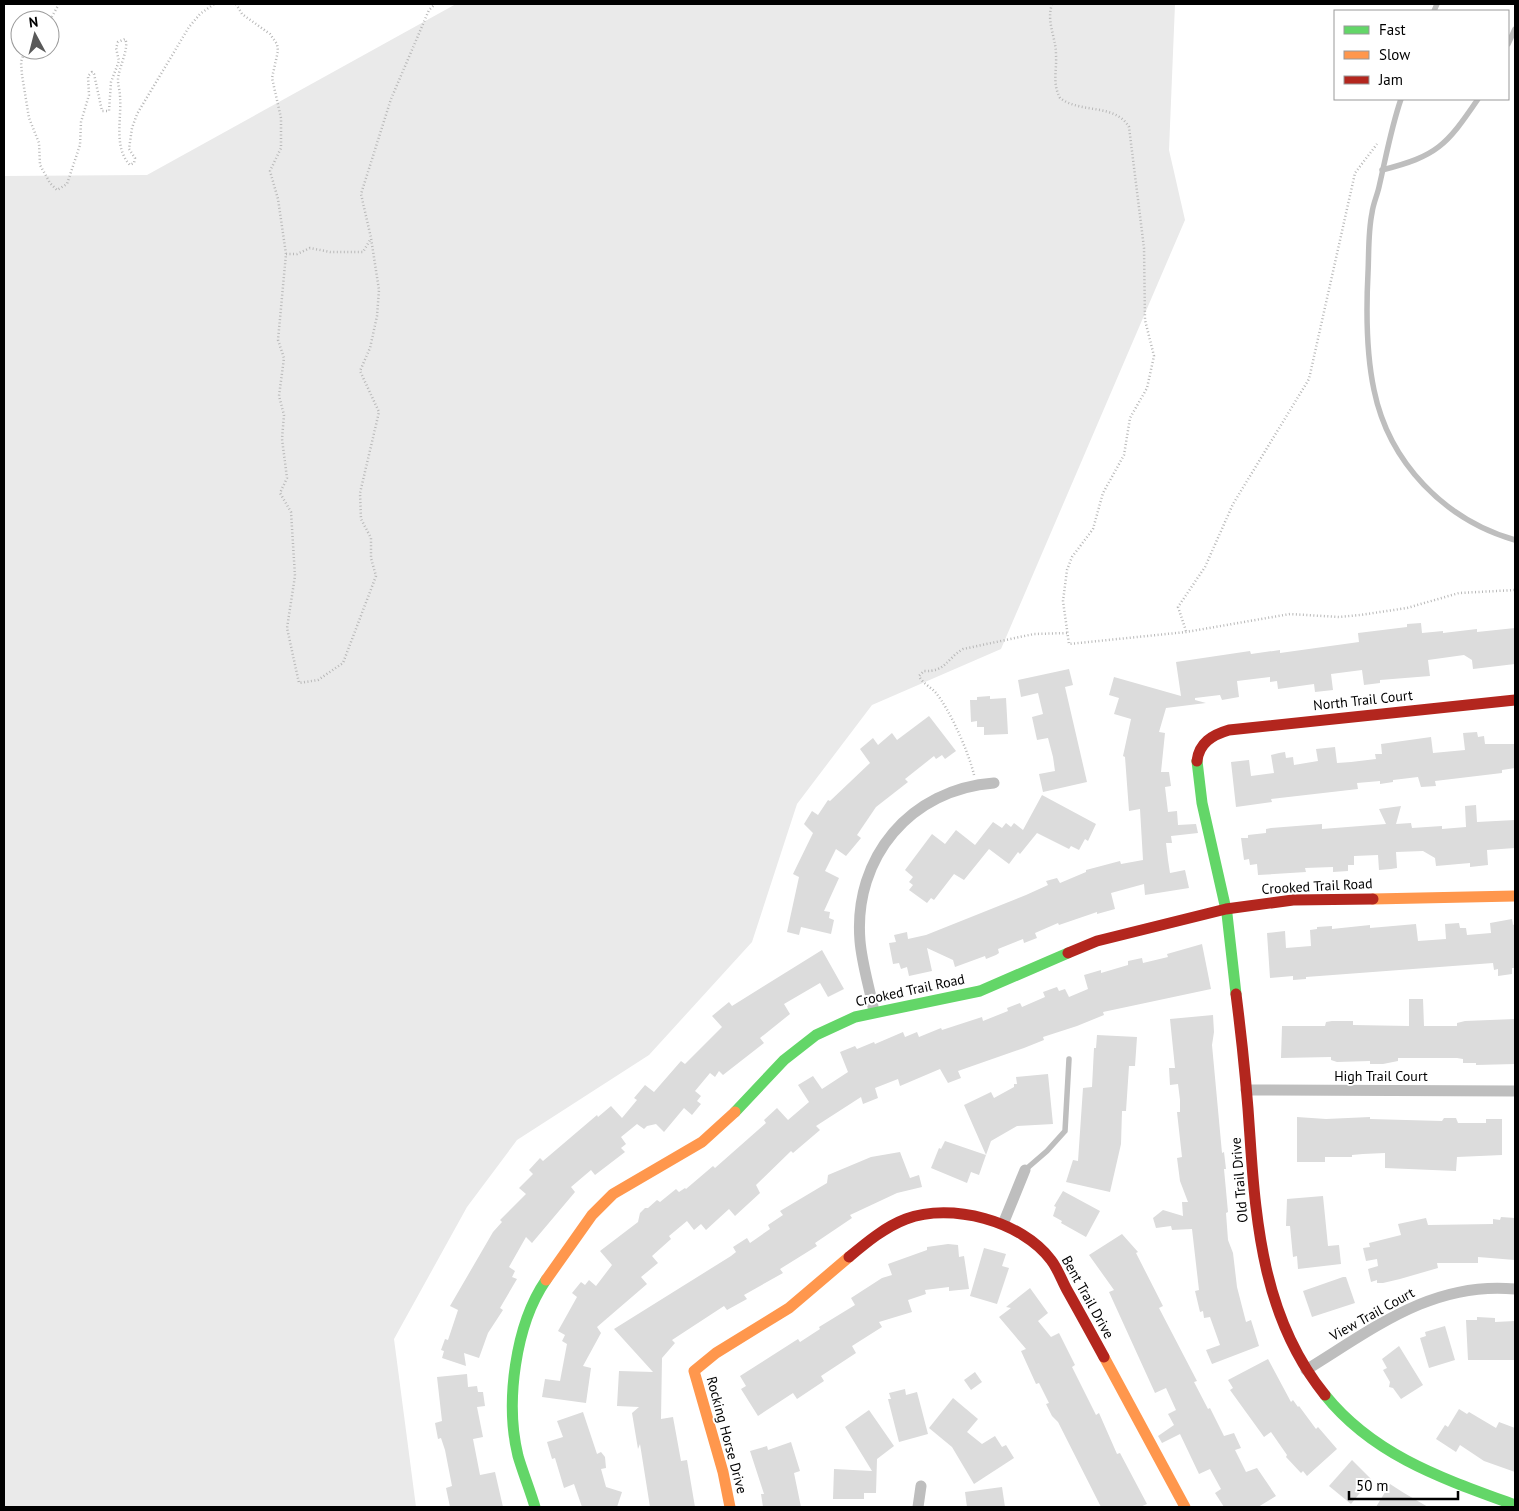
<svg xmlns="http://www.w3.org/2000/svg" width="1519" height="1511" viewBox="0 0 1519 1511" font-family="'PT Sans',sans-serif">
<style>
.green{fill:#eaeaea}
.building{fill:#dcdcdc}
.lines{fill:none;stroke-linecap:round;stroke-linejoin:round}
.path{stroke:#b8b8b8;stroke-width:2.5;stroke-dasharray:1 2.5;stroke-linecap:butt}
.lane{stroke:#bebebe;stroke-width:5.5}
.street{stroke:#bebebe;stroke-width:11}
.fast{stroke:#63d668;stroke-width:11}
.slow{stroke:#ff974d;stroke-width:11}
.jam{stroke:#b3261e;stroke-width:11}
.labels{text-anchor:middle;stroke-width:4;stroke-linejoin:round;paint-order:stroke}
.street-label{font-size:14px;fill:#000;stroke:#fff}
</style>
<rect width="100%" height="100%" fill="#fff"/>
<path class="green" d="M456,4H1175L1169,150L1185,220L1001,649L872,705L797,804L752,942L649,1055L517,1140L467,1207L394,1339L416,1507H4V176L147,175Z"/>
<g class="building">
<path d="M1421,623L1422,633L1443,631V633L1477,629V632L1515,628V664L1473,669L1472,660L1464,655L1428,660L1430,676L1380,680V683L1364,685L1362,670L1331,674L1333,690L1315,692L1314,684L1278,689L1277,681L1270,682V677L1237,681L1239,697L1222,700L1220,695L1195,698V700L1206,703L1166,708L1159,732L1165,733L1161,772H1169L1171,786L1165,787L1168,812L1177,811L1178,825L1196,824L1198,833L1171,836L1172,843H1166L1168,860L1170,873L1185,870L1189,888L1145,895L1144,884L1111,893L1115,909L1097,914V912L1059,925L1058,923L1035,933L1037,938L1024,943L1023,939L998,949L999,953L996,955L986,959L985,956L955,967L953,960L927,948L932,971L909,976L907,967L901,969L899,963L893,964L889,943L896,942L894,935L907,932L908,939L926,935L1026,895L1048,885L1046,881L1057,878L1060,883L1086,872V870L1120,861L1121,864L1143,860L1140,809L1129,811L1125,757L1123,756L1131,719L1114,714L1119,698L1109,695L1114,677L1181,696L1176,662L1250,651L1251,654L1280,650V653L1359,642L1358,633L1407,627V624Z"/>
<path d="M1069,669L1073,685L1065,687L1087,782L1043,792L1039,774L1055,771L1053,757L1048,738L1037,740L1032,717L1043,714L1038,693L1021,697L1018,680Z"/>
<path d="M990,696V699L1006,698L1008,734L984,735V727H977V721L971,722L970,700H977V697Z"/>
<path d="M929,716L956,751L945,759L942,755L936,759L934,756L905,779L908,782L876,807L857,835L861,838L846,856L836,849L825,871L839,878L824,911L830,912L829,918L834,920L831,934L801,927L799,935L787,932L799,877L793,874L813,833L804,824L812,811L818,815L828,800L830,801L870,763L860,749L873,738L878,745L892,733L897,740Z"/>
<path d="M1477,732L1478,737L1484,736L1485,744H1515V768L1502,770V773L1435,781L1436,786L1421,787L1418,777L1393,780V782L1380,784V781L1357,783L1358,789L1271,799L1272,802L1236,807L1231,762L1249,760L1251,776L1274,773L1271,755L1279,753L1285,752L1286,758L1293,757L1294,765L1318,761L1316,749L1335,747L1337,763L1351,762L1376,759L1375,754H1382L1381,744L1431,737L1433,753L1465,750L1463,733Z"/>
<path d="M1042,795L1096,824L1088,841L1085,839L1079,850L1071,846L1069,849L1037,833L1020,854L1018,852L1009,864L989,849L964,880L954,874L934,900L931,898L927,903L909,890L913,885L909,882L913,877L905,870L932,834L945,844L956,830L975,845L993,822L1002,828L1006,823L1011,827L1014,823L1023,830Z"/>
<path d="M1476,805L1477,822L1515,820V848L1487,850L1488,865L1470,867V863L1436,866L1435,858L1423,851L1396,852L1397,868L1391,869L1379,870L1378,855L1354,856V865H1348V871L1333,872V867L1305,868L1306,872L1258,875L1257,864L1250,865L1249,859L1244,860L1241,838H1248V835L1266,833V829L1271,828L1322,824V829L1386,824L1379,809L1401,806L1396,824L1411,823L1412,828L1442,826V829L1466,827L1465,806Z"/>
<path d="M1512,919L1513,925L1515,924V968H1512V974L1498,976V969L1494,970L1493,963L1306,977V979L1293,980V976L1270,978L1267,933L1285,931L1286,948L1311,946L1310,930L1317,929V927L1332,926V929L1370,925V928L1416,924L1418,941L1446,939L1445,924L1459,923L1460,928H1466L1467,935L1491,933L1490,923Z"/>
<path d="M1202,944L1211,989L1103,1012L1104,1015L1077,1026L1043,1037L1044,1040L1024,1048L958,1071L961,1078L948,1083L940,1069L900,1086L898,1079L875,1088L878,1098L863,1104L861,1097L816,1126L820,1130L793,1153L791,1151L756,1185L760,1193L735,1216L729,1209L706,1230L701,1224L694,1230L687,1221L669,1236L671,1239L652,1256L658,1263L641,1277L647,1284L597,1327L601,1333L583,1366L591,1368L586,1403L542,1397L545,1379L560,1381L567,1344L562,1341L565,1335L558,1331L577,1297L572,1293L581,1282L585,1285L589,1280L596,1286L612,1265L600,1251L638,1222L640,1213L645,1208H648L657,1200L660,1202L676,1189L679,1192L685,1188L686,1189L713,1166L715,1168L766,1123L764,1120L777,1108L788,1120L809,1102L798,1085L813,1076L822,1089L848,1072L840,1052L855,1046L857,1049L874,1042L875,1044L903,1032L905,1037L917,1032L919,1037L941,1028L942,1030L982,1017L983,1021L1008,1011L1007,1008L1020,1003L1022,1007L1045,997L1043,992L1054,988L1057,987L1059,991L1065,989L1069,997L1088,989L1084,975L1101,970V973L1128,965V961L1142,958L1143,963L1168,957L1167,954Z"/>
<path d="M822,950L844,989L828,997L820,983L784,1004L790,1014L760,1038L764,1043L723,1075L719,1071L715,1077L710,1073L695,1091L701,1096L697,1101L701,1104L692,1115L684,1108L664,1132L656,1124L647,1126L644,1129L637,1124L621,1137L626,1144L621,1148L625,1152L595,1175L591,1170L571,1187L575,1192L532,1243L526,1237L509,1267L515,1271L512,1277L517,1279L500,1308L503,1310L488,1333L479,1358L464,1353L466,1366L442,1358L444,1351L441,1350L445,1339L448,1340L458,1310L450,1306L493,1232L502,1222L500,1220L526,1194L519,1188L533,1174L529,1170L540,1158L543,1161L597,1115L598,1117L611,1106L622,1118L637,1100L634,1098L645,1085L654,1092L681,1061L685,1064L722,1027L712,1016L729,1002L732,1006Z"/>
<path d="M1409,999H1423L1424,1026H1457V1023L1465,1021L1515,1019V1064L1476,1065V1063H1463V1059L1457,1058H1398V1061L1383,1064H1370V1061L1337,1062L1331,1060V1057L1281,1058L1282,1026H1325L1326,1022L1332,1021H1353V1025L1409,1026Z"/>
<path d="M1213,1015L1214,1032L1212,1045L1222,1153L1224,1152L1226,1169H1224L1228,1212L1226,1213L1228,1240L1233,1253L1237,1287L1246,1322L1251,1320L1259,1346L1212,1364L1206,1350L1220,1345L1210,1317L1204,1318L1203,1311L1200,1312L1195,1291L1199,1290L1192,1229L1172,1230L1171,1226L1156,1228L1153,1218L1163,1210L1183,1216L1182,1202H1188L1180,1181L1177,1158L1182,1157L1177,1112H1180V1100L1178,1084L1170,1085L1169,1068H1175L1170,1019Z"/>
<path d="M1097,1035L1137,1037L1135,1066H1129L1126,1111H1122L1121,1144L1110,1192L1066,1182L1073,1160L1078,1161L1083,1088L1092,1087L1094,1048H1096Z"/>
<path d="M1048,1074L1053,1124L1017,1126L991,1141L986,1155L964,1105L991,1092L994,1098L1014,1087V1084H1017L1016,1077Z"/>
<path d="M1297,1117L1326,1119L1370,1117V1119L1442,1121L1444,1118H1456L1458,1123H1486V1119H1502V1155L1457,1157L1456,1171L1385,1168V1153L1363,1154L1352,1155V1157H1325V1162H1297Z"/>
<path d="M945,1141L986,1155L979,1175L971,1172L967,1183L931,1168L939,1148L941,1149Z"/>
<path d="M900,1152L910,1178L919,1175L922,1187L897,1193L850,1215L852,1218L815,1243L817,1246L780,1269L783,1273L744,1295L747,1299L727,1310L724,1306L672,1340L675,1343L662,1358L661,1419L673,1417L681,1461L687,1460L695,1507H650L640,1444L638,1449L632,1413L639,1407L617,1406L619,1371L653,1372L614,1329L731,1256L736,1252L733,1247L747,1238L750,1243L770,1229L768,1225L783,1215L780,1211L827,1183L828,1175L871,1157Z"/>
<path d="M1063,1191L1100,1211L1086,1237L1061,1223L1062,1221L1053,1216L1056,1207L1054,1206Z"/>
<path d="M1323,1196L1328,1246L1339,1245L1341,1264L1298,1269L1297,1256L1293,1257L1290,1226H1286L1287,1199Z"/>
<path d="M1501,1217L1515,1218V1260L1478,1257V1263H1437L1438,1268L1400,1279L1383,1283H1377V1280L1371,1282L1368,1269L1378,1266L1377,1259L1366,1261L1363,1248L1370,1247L1369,1243L1401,1235L1398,1224L1426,1218L1428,1225L1493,1224V1219L1500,1220Z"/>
<path d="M1122,1234L1138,1252L1136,1253L1163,1306L1159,1308L1197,1381L1194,1382L1208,1409L1210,1408L1224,1436L1234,1433L1241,1448L1235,1450L1246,1472L1257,1468L1276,1496L1258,1507H1224L1215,1493L1221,1489L1210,1469L1199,1474L1180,1434L1162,1443L1158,1436L1174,1425L1168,1414L1176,1410L1166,1388L1155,1393L1109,1292L1114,1290L1089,1255Z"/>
<path d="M948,1244L958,1245L959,1257L964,1256L969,1289L949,1291V1287L925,1290L926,1294L908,1300L912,1312L879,1322L882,1327L852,1346L856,1353L821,1376L824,1381L797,1399L793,1393L758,1416L741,1389L746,1386L740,1376L798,1339L800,1342L820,1329L819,1327L855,1305L851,1298L882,1278L892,1275L888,1264L927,1250V1247Z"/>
<path d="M984,1248L1006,1254L1002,1266L1009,1268L997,1304L970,1296Z"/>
<path d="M1343,1277H1346L1355,1303L1312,1317L1303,1291Z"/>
<path d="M1030,1288L1048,1313L1038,1321L1051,1337L1059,1333L1075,1365L1072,1367L1096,1415L1099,1413L1117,1454L1120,1453L1147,1504L1140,1507H1101L1058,1422L1052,1416L1046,1404L1049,1403L1039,1383L1036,1384L1021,1351L1026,1349L999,1317L1011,1308L1006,1307Z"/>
<path d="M1477,1317L1495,1318V1322L1515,1321V1360H1468L1466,1320H1477Z"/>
<path d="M1445,1326L1455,1360L1429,1368L1420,1338L1426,1336L1425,1332Z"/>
<path d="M1399,1346L1423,1385L1401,1399L1393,1388L1389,1387L1390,1382L1383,1370L1387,1368L1382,1359Z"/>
<path d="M1268,1359L1291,1402L1293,1400L1298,1407L1299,1406L1316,1429L1318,1427L1337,1449L1307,1476L1303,1471L1301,1473L1286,1457L1287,1455L1271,1432L1264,1437L1230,1390L1233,1388L1228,1380Z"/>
<path d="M975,1372L982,1382L971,1390L964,1380Z"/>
<path d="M467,1374L468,1387L477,1386L478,1392H483L485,1406L477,1407L483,1437L473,1439L480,1475L495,1472L503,1507H450L446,1488L452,1486L445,1450L441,1438L438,1439L435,1423L442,1421L437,1377Z"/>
<path d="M905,1389L906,1395L917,1392L928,1434L899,1442L888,1399H891L889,1393Z"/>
<path d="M953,1398L978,1419L967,1432L982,1444L995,1436L1002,1447L1006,1445L1014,1458L974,1484L952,1447L929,1428Z"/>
<path d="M1459,1409L1467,1414L1469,1412L1496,1428L1499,1422L1515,1428V1472L1484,1461L1460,1445L1456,1452L1436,1439L1445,1425L1448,1427Z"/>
<path d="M869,1410L894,1446L877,1459L876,1493H864V1499H833L834,1469L872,1471L845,1427Z"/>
<path d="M583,1412L597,1454L601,1452L605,1457L606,1468L601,1469L606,1487L622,1492L617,1507H582L574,1484L564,1488L555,1458L552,1459L547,1442L563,1437L557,1421Z"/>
<path d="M791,1442L800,1471L794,1473L801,1507H763L761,1494H764L750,1451L767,1446L768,1450Z"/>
<path d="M1352,1460L1371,1479L1351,1504L1329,1486Z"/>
<path d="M1390,1484L1404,1493L1428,1507H1376Z"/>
<path d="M1002,1487L1005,1507H967L965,1492Z"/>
</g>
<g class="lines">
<g class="path">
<path d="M236,4L242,14L270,34L277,44L278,51L272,78L281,118V148L270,171L278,199L286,254L278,340L284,358L279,396L284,415L282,439L287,478L280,493L291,512L295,576L287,628L299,683L318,680L343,663L376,576L371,558V538L361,519L360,493L379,412L360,371L370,348L377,316L379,290L371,238L361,194L391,99L429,10L435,4"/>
<path d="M1052,4C1046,22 1056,37 1056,55C1057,70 1052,83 1060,98C1081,114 1115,103 1129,127L1144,248L1145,320L1154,356L1147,388L1130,418L1124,455L1103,493L1093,529L1072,557L1067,570L1063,601L1069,644L1186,632L1290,614L1339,617L1360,615L1407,608L1459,593L1515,590"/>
<path d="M50,20L59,4"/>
<path d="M25,50L21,62L22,75L29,118L39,143L40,165L50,183L57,190L67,184L80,145L81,122L89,95L88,76L92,72L94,74L102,111H109L111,82L119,61L116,48L118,42L125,39C130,47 118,69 118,80C118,86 120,91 120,96C122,118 113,147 130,165L134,163L135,158L129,149L132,128L137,114L189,27L200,14L214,4"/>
<path d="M286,254H297L310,248L330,252H363L370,240"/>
<path d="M1186,631L1178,607L1205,567L1233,504L1309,379L1355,173L1377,144"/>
<path d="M974,775C969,753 950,710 936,693C931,687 923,684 919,676L924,671C946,672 946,659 963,649L1034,634L1068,633"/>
</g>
<g class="lane">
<path d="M1434,11L1437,4"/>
<path d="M1508,44L1515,29"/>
<path d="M1401,99C1391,128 1386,157 1379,187C1377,196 1373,204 1372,213C1368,232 1369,253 1368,273C1366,312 1366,352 1374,390C1389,463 1445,520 1515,540"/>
<path d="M1382,170C1437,156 1446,146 1478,99"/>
<path d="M1025,1170L1047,1151L1065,1131L1069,1059"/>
</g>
<g class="street">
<path d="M874,1012C870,989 862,965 860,941C853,857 911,789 994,783"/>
<path d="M1246,1090L1515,1091"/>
<path d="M1003,1224L1025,1170"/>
<path d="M1306,1370C1373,1329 1432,1281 1515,1289"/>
<path d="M918,1507L921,1486"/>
</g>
<g class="fast">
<path d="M1197,761L1202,803L1227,914L1236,994"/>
<path d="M735,1112L784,1060L816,1035L855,1017L980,991L1068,953"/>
<path d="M1325,1395C1374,1456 1444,1479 1515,1505"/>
<path d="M535,1507C530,1490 523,1473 518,1456C505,1403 515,1325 546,1280"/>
</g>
<g class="slow">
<path d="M1373,899L1515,896"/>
<path d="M546,1280L592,1215L613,1194L702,1142L735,1112"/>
<path d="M1104,1357L1185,1507"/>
<path d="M730,1507L723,1472L694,1371L716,1353L789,1308L849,1257"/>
</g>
<g class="jam">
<path d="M1197,761C1199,743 1212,735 1229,730L1515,700"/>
<path d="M1068,953L1097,941L1226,909L1293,900L1373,899"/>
<path d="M1236,994C1242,1041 1247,1089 1250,1137C1256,1229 1265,1321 1325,1395"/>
<path d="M849,1257C867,1242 885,1227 906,1219C951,1202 1022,1221 1051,1260C1058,1269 1062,1281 1067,1290C1080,1313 1092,1335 1104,1357"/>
</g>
</g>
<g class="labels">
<g class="street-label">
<text transform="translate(1363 700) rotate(-6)" y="5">North Trail Court</text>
<text transform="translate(1317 886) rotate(-3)" y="5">Crooked Trail Road</text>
<text transform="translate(910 990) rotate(-12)" y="5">Crooked Trail Road</text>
<text x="1381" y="1081">High Trail Court</text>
<text transform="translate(1239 1180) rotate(-95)" y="5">Old Trail Drive</text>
<text transform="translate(1088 1297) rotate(61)" y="5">Bent Trail Drive</text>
<text transform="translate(1372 1314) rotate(-29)" y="5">View Trail Court</text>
<text transform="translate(727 1435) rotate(75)" y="5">Rocking Horse Drive</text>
</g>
</g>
<rect width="1519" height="1511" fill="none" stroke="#000000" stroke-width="10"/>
<rect x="1334" y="10" width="175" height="90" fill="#ffffff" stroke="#999999"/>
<rect x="1344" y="26" width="25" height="8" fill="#63d668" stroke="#999999"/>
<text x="1379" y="35" font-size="15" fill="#000000">Fast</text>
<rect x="1344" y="51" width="25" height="8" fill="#ff974d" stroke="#999999"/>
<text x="1379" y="60" font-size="15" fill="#000000">Slow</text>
<rect x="1344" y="76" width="25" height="8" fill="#b3261e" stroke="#999999"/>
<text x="1379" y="85" font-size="15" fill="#000000">Jam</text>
<g transform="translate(35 35) rotate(353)"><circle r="24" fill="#ffffff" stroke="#999999"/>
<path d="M0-4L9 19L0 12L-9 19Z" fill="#595959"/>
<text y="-8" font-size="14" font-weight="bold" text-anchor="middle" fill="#000000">N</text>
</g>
<path d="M1349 1491v8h109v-8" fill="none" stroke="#000000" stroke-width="2.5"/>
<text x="1356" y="1491" font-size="15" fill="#000000" stroke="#ffffff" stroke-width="4" paint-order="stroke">50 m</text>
</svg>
